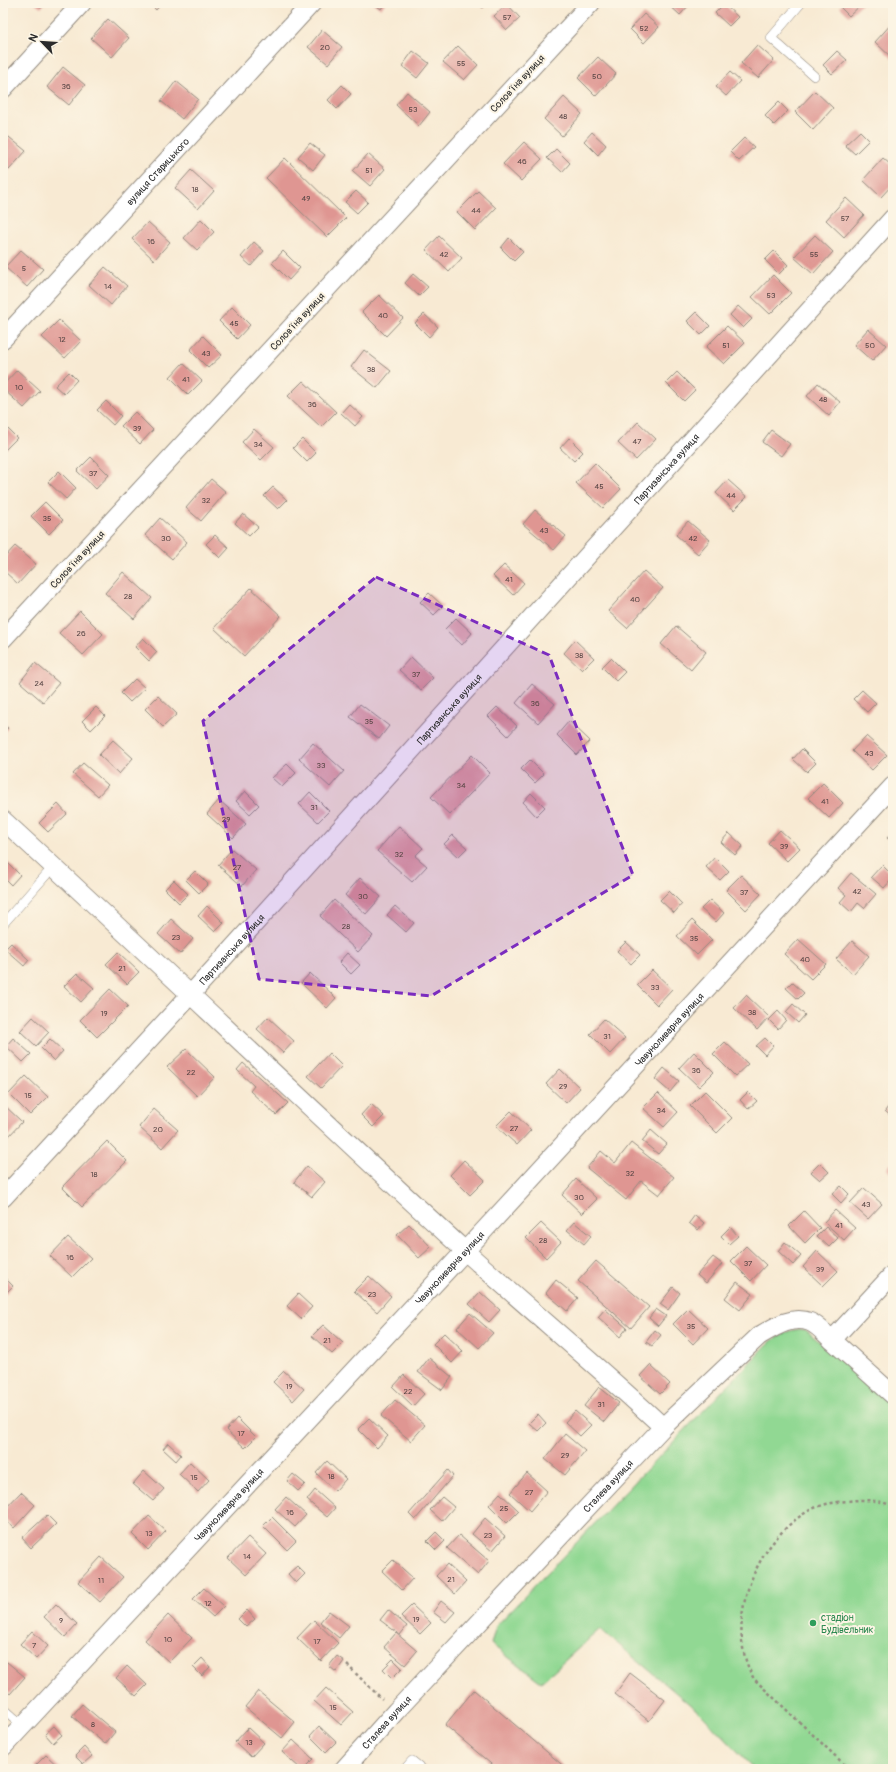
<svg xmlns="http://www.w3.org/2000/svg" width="896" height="1772" viewBox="0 0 896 1772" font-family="Pangolin,sans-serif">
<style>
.green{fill:#91d893;stroke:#5e825f}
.building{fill:#df9692}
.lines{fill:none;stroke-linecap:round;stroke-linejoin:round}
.service-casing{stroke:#928a7f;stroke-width:10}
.minor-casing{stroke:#928a7f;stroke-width:20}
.path{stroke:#928a7f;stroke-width:2.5;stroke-dasharray:3 3;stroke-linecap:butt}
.service{stroke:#fff;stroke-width:9}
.minor{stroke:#fff;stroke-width:18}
.marked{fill:#7b2cbf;fill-opacity:0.2;stroke:#7b2cbf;stroke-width:3;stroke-dasharray:8 5;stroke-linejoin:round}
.leisure-dot{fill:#2e9e5b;stroke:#fcf5e5;stroke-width:1.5}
.labels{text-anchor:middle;stroke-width:4;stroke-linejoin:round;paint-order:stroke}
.number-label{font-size:8px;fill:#584645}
.street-label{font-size:10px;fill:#2b2b2b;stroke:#fcf5e5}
.leisure-label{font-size:10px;fill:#27864d;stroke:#fcf5e5;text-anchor:start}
</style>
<rect width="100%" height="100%" fill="#fcf5e5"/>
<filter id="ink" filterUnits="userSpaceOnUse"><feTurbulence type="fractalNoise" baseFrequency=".025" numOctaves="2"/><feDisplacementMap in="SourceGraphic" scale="8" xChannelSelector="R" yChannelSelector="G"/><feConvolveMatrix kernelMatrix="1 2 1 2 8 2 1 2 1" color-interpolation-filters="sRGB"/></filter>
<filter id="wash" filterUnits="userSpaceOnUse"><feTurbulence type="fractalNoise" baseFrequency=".012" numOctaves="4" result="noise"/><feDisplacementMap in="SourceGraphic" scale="16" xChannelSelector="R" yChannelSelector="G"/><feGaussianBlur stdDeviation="0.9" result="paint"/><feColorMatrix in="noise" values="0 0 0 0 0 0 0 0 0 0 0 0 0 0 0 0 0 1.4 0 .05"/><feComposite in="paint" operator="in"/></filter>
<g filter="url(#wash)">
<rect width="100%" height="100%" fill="#f8ead3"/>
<path class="green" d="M799,1329L806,1330L814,1337L893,1407V1769H755L700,1713L600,1629L541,1682L491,1644L496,1626L761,1351C772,1339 782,1332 799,1329Z"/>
<g id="blocks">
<g class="building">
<path d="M34,3H45L41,8Z"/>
<path d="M149,3H162L156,10Z"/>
<path d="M373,3H385L381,9Z"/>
<path d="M477,3H487L483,8Z"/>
<path d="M667,3H691L680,15Z"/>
<path d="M844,3H863L849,16L840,7Z"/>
<path d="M507,4L520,18L507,30L494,16Z"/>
<path d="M724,4L738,17L729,26L715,13Z"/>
<path d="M644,14L659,27L644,43L630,29Z"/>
<path d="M108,19L129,38L112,57L91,38Z"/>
<path d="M893,22V59L875,42Z"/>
<path d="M322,30L342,47L328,64L308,47Z"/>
<path d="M757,45L774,60L758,78L741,63Z"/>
<path d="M458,46L478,65L464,80L443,62Z"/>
<path d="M413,51L429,63L417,78L402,66Z"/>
<path d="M837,51L847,60L832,74L823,65Z"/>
<path d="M598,57L616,74L596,96L578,78Z"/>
<path d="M63,67L85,85L69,105L47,87Z"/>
<path d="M730,72L740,81L726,96L716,87Z"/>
<path d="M176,81L198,99L182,119L161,101Z"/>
<path d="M342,85L351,94L337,109L328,100Z"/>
<path d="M815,91L833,108L813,130L795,112Z"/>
<path d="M407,92L430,112L419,126L396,105Z"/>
<path d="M564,97L582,114L562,136L544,119Z"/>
<path d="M779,102L788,111L774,125L765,116Z"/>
<path d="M860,131L869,140L855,154L845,145Z"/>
<path d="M592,132L606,145L598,155L584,141Z"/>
<path d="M4,133L26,151L9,170L3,165V134Z"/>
<path d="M744,138L754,147L739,161L730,152Z"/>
<path d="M524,142L542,159L521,181L503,164Z"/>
<path d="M310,143L325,155L313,170L298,157Z"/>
<path d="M556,149L570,163L562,172L547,158Z"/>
<path d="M368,154L385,169L370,186L353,171Z"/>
<path d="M285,158L346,218L327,237L266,178Z"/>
<path d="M883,158L893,167V184L881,197L863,180Z"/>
<path d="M191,170L214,191L198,209L175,188Z"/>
<path d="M356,191L368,202L357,213L345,202Z"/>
<path d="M478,191L496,208L475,230L457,212Z"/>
<path d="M846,198L864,215L844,237L826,220Z"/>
<path d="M201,219L214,232L197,250L184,238Z"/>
<path d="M148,222L170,242L154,260L132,239Z"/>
<path d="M815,235L833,252L813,274L794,257Z"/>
<path d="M439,236L462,258L449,272L426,250Z"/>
<path d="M509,238L523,252L514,261L501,248Z"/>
<path d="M254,242L264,251L251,266L241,257Z"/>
<path d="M21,250L43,269L27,287L5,267Z"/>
<path d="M283,251L300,268L289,280L272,263Z"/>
<path d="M774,251L788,265L779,274L765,260Z"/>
<path d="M105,267L127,286L111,305L89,285Z"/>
<path d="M413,274L428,287L419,296L405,283Z"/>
<path d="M773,275L791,293L770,314L752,297Z"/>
<path d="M379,295L403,318L386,336L362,312Z"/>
<path d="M738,306L752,319L743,328L730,315Z"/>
<path d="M232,307L250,325L237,339L219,321Z"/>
<path d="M696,312L710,326L701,335L687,321Z"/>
<path d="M424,314L438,327L429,337L415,323Z"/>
<path d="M59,320L81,341L65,358L42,337Z"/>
<path d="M727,326L745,343L724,364L706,347Z"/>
<path d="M868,329L886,345L872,361L854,345Z"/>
<path d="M203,336L222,355L208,368L190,350Z"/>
<path d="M364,350L391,371L377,388L351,367Z"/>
<path d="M183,363L202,381L188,395L170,377Z"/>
<path d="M17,370L40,391L24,408L3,389V385Z"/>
<path d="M69,372L77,380L64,394L55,386Z"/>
<path d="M677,372L695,390L684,401L666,383Z"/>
<path d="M303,381L336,412L321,427L288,396Z"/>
<path d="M818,383L840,402L829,416L807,396Z"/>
<path d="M106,401L121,416L113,425L97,410Z"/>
<path d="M349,404L363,417L355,426L341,413Z"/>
<path d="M135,412L153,430L140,444L121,426Z"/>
<path d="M638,422L656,439L636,460L618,443Z"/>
<path d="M8,429L17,438L5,450L3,449V435Z"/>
<path d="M254,429L274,447L261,460L242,442Z"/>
<path d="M771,430L790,444L781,456L762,442Z"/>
<path d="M569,438L583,452L574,461L560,448Z"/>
<path d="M302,439L316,453L307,462L293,448Z"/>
<path d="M91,457L109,475L96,489L77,471Z"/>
<path d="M595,463L621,489L603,508L576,483Z"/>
<path d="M59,471L76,488L66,499L48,482Z"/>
<path d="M211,479L226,492L201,521L186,508Z"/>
<path d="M728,480L747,497L734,510L716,493Z"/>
<path d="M273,487L287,500L278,509L264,496Z"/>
<path d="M45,502L63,520L49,534L31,516Z"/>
<path d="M535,510L566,536L554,550L523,524Z"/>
<path d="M243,514L258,527L249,536L235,523Z"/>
<path d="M160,518L187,542L172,559L145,535Z"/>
<path d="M688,521L710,540L698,554L676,535Z"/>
<path d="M215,535L229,548L220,558L206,544Z"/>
<path d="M15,546L36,564L18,584L3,570V559Z"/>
<path d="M504,565L524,583L513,595L493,576Z"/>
<path d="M644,571L663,588L627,628L608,611Z"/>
<path d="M123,572L152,598L134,619L105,593Z"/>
<path d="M251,588L281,616L244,656L214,628Z"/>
<path d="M429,593L443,606L434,615L420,602Z"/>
<path d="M80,611L103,634L83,655L59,633Z"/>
<path d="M456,618L472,633L462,645L445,629Z"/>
<path d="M676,626L706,652L691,670L661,644Z"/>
<path d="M143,638L157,652L149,661L135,647Z"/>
<path d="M575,640L594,658L582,670L564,653Z"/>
<path d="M411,657L433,678L421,690L399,670Z"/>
<path d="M611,658L625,672L616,681L602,667Z"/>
<path d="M35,663L59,683L43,702L20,682Z"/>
<path d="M135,679L145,688L130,702L121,693Z"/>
<path d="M532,684L555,704L538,723L516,703Z"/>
<path d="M862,690L876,703L867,712L853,699Z"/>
<path d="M158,696L177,714L163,727L145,709Z"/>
<path d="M360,704L389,726L379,739L350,717Z"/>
<path d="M96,707L105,716L91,730L82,721Z"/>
<path d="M497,707L517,726L508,736L488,716Z"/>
<path d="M569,721L590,741L577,755L557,735Z"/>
<path d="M3,724L8,728L3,733Z"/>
<path d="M866,736L887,755L872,770L852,751Z"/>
<path d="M113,740L133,758L119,774L99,755Z"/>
<path d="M313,743L344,771L330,787L299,759Z"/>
<path d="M802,749L816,763L807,772L793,759Z"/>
<path d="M472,755L490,773L450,815L431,797Z"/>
<path d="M530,760L544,774L535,783L521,769Z"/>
<path d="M83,763L108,785L98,796L73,774Z"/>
<path d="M287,764L296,773L282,787L272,778Z"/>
<path d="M823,783L843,803L829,818L808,798Z"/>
<path d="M245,791L259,805L250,814L236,801Z"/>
<path d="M310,792L329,811L318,822L299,804Z"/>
<path d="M531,793L545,807L536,816L523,802Z"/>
<path d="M219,800L246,824L233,838L207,814Z"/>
<path d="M58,804L67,814L48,832L39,823Z"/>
<path d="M399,826L423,848L415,856L427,866L412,882L377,851Z"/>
<path d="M780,830L800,848L787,861L768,843Z"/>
<path d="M893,831V843L887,838Z"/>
<path d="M729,833L743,846L735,855L721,842Z"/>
<path d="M453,835L467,848L458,857L444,844Z"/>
<path d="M232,849L256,870L242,886L218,865Z"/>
<path d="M715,857L729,871L720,880L706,867Z"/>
<path d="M6,861L20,875L11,885L3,877V864Z"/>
<path d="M882,865L893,876V878L884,888L871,877Z"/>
<path d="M195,871L208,884L199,893L186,880Z"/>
<path d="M851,873L876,894L864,908L858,903L851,912L840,902L846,895L838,888Z"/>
<path d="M741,875L761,894L746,910L726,890Z"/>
<path d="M360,878L381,897L366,914L345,895Z"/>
<path d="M174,880L188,894L179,903L165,889Z"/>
<path d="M669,891L682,904L674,913L660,900Z"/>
<path d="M334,900L373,936L358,952L320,916Z"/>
<path d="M710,900L724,913L716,922L701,909Z"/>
<path d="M207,906L224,923L215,932L198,916Z"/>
<path d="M395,906L414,923L406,932L387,915Z"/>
<path d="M171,919L193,939L180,954L158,934Z"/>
<path d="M692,920L712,940L697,955L677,936Z"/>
<path d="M798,939L826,964L811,979L784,954Z"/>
<path d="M852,941L869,956L853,974L836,959Z"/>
<path d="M626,942L640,955L631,964L617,951Z"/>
<path d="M11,943L29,960L24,966L5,949Z"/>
<path d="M118,952L139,972L127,984L106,964Z"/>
<path d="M347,953L360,965L351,974L339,962Z"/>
<path d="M652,970L672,989L657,1005L637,985Z"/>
<path d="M77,973L94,988L81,1002L64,986Z"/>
<path d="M310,973L336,998L327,1008L301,983Z"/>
<path d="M792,982L804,993L798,999L786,988Z"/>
<path d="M110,989L128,1006L97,1037L80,1020Z"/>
<path d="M746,995L769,1017L757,1030L734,1008Z"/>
<path d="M793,1004L805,1015L798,1023L786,1012Z"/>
<path d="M778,1011L786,1020L778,1029L769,1020Z"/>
<path d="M33,1017L49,1032L36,1046L20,1031Z"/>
<path d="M268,1017L294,1041L283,1053L257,1029Z"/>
<path d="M604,1019L625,1038L610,1054L590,1034Z"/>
<path d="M13,1038L31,1054L23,1062L6,1046Z"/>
<path d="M765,1038L773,1046L765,1055L756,1046Z"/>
<path d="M50,1039L63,1051L54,1061L41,1048Z"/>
<path d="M725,1042L748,1064L735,1076L713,1054Z"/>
<path d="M186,1049L215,1077L197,1096L167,1067Z"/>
<path d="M694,1052L714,1072L699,1087L679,1068Z"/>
<path d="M329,1053L342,1066L321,1088L308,1076Z"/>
<path d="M243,1063L288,1103L276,1115L250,1091L254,1086L237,1070Z"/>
<path d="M664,1068L679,1081L670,1092L655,1079Z"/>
<path d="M560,1069L580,1088L566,1103L546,1084Z"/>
<path d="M26,1076L48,1097L30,1115L9,1094Z"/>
<path d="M705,1091L732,1118L717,1133L690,1106Z"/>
<path d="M748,1092L757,1101L748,1109L740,1100Z"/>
<path d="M658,1093L678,1112L664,1127L643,1108Z"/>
<path d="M891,1103L893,1104V1118L885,1111Z"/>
<path d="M3,1104L22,1122L8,1137L3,1132Z"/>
<path d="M371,1104L384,1116L373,1127L361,1115Z"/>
<path d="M154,1109L178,1130L162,1148L139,1127Z"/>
<path d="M511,1111L531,1130L517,1145L496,1126Z"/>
<path d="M651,1130L667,1144L658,1154L642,1141Z"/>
<path d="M107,1141L127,1161L82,1207L62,1187Z"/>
<path d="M631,1143L674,1177L659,1195L641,1181L626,1200L587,1168L601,1151L615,1163Z"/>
<path d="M464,1160L485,1180L470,1195L450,1175Z"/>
<path d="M893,1162V1175L887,1168Z"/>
<path d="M820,1163L829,1172L820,1180L811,1172Z"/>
<path d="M307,1166L325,1182L312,1197L294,1182Z"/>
<path d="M576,1179L597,1199L582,1214L562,1195Z"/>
<path d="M841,1186L849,1194L841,1203L832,1194Z"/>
<path d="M864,1188L882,1204L868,1219L850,1203Z"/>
<path d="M835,1210L855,1228L844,1240L824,1222Z"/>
<path d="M804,1211L820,1228L805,1243L789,1226Z"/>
<path d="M695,1215L704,1223L698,1230L689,1223Z"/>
<path d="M574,1222L591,1236L584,1244L567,1230Z"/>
<path d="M541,1223L561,1242L546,1258L526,1238Z"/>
<path d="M409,1224L431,1247L419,1258L397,1235Z"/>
<path d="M730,1227L738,1236L729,1244L721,1236Z"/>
<path d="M826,1227L838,1238L829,1247L817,1236Z"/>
<path d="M68,1237L91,1258L72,1277L50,1256Z"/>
<path d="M785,1242L801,1256L793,1265L778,1251Z"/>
<path d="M746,1246L766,1265L751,1281L731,1261Z"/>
<path d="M817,1251L838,1271L823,1286L803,1267Z"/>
<path d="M713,1257L722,1264L706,1283L697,1275Z"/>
<path d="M596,1261L649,1307L631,1328L578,1281Z"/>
<path d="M3,1276L13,1286L3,1296Z"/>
<path d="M369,1276L391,1296L377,1312L354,1291Z"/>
<path d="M556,1280L578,1298L567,1311L546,1293Z"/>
<path d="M737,1282L753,1294L740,1310L725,1298Z"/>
<path d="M673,1287L680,1293L668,1310L660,1304Z"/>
<path d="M480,1292L500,1310L489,1322L469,1304Z"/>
<path d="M298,1294L312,1307L301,1319L287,1306Z"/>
<path d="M605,1309L627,1328L620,1337L598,1317Z"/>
<path d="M656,1309L666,1316L658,1326L649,1318Z"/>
<path d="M688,1309L708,1328L693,1344L673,1324Z"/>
<path d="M470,1313L493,1333L479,1348L457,1328Z"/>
<path d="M323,1325L343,1343L332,1354L312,1336Z"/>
<path d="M655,1330L661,1335L652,1346L646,1342Z"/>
<path d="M444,1333L463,1351L452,1363L433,1344Z"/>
<path d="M429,1358L452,1377L442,1390L418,1372Z"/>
<path d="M650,1365L670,1384L660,1394L640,1376Z"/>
<path d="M284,1371L304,1389L293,1401L273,1382Z"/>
<path d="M404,1375L424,1394L413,1406L393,1387Z"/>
<path d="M599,1387L619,1403L604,1422L584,1406Z"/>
<path d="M395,1400L425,1425L411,1441L381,1416Z"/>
<path d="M575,1411L591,1425L580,1436L565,1422Z"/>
<path d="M538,1414L546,1423L538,1431L529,1423Z"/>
<path d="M237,1418L256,1437L245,1448L226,1430Z"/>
<path d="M369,1418L388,1436L377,1448L358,1429Z"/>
<path d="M565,1434L585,1451L565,1475L545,1459Z"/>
<path d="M168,1443L181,1455L176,1461L163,1449Z"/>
<path d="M327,1461L346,1479L335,1491L316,1473Z"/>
<path d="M190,1462L209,1480L198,1492L179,1474Z"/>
<path d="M448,1470L453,1476L415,1520L409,1514Z"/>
<path d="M144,1471L164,1489L153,1501L133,1484Z"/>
<path d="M527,1473L547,1491L530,1511L510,1493Z"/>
<path d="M293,1474L305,1484L298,1491L287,1481Z"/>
<path d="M315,1490L335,1508L327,1517L307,1500Z"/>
<path d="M21,1492L35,1505L14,1528L3,1518V1511Z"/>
<path d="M500,1493L519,1511L507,1523L489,1505Z"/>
<path d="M286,1497L306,1515L295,1527L275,1509Z"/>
<path d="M442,1497L454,1507L442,1521L430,1510Z"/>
<path d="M47,1515L56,1524L31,1548L22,1538Z"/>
<path d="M149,1516L166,1531L148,1550L132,1534Z"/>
<path d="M272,1517L296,1541L287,1550L263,1526Z"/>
<path d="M485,1518L505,1536L492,1551L472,1534Z"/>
<path d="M436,1532L445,1541L436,1550L427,1541Z"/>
<path d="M459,1535L489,1561L478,1575L447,1548Z"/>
<path d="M248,1537L266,1554L246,1575L228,1558Z"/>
<path d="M101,1557L123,1577L100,1602L78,1582Z"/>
<path d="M393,1560L413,1578L402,1590L382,1571Z"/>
<path d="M447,1564L466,1582L455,1594L436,1576Z"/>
<path d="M297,1566L305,1574L296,1583L288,1574Z"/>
<path d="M204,1588L224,1606L213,1617L193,1599Z"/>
<path d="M441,1601L455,1612L446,1622L433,1612Z"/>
<path d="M56,1604L77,1624L65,1637L44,1617Z"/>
<path d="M412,1605L431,1623L420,1634L401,1616Z"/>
<path d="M247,1610L255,1619L246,1627L238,1619Z"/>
<path d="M388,1610L407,1626L400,1635L380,1620Z"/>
<path d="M329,1611L349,1626L339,1638L320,1622Z"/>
<path d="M168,1615L192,1638L169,1662L145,1640Z"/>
<path d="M314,1620L338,1643L321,1661L297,1638Z"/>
<path d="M32,1631L48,1646L36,1659L20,1644Z"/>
<path d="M396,1633L417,1651L405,1665L384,1647Z"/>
<path d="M337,1656L344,1661L336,1672L329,1666Z"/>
<path d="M202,1658L210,1667L202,1676L193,1667Z"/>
<path d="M393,1659L402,1668L392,1678L383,1669Z"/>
<path d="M7,1662L25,1677L10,1694L3,1687V1666Z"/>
<path d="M127,1666L147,1685L136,1696L116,1678Z"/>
<path d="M630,1673L665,1700L649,1721L615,1694Z"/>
<path d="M326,1688L353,1712L341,1725L314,1701Z"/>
<path d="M474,1690L567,1769H497L445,1725Z"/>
<path d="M258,1691L295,1722L282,1738L245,1707Z"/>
<path d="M82,1704L115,1732L105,1744L72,1716Z"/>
<path d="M54,1726L62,1735L53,1743L45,1734Z"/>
<path d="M319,1726L336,1742L326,1752L310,1736Z"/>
<path d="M248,1728L264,1743L251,1757L235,1742Z"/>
<path d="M293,1740L313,1759L303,1769H301L282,1752Z"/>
<path d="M84,1747L92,1756L83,1764L75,1756Z"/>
<path d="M46,1755L61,1769H38L35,1766Z"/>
<path d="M199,1765L203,1769H195Z"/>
</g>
</g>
</g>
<g filter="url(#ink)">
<use href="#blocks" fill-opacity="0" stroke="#928a7f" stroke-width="1"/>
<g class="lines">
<g class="service-casing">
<g id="service">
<path d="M801,3L771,38L814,76"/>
<path d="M3,924L54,866"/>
<path d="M3,1708L23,1726"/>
<path d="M405,1769L412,1761L422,1769"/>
</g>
</g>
<g class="minor-casing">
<g id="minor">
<path d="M3,89L82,3"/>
<path id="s1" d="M3,339L312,3"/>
<path d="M3,639L591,3"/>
<path d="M3,820C158,962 309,1108 464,1250C530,1310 598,1366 663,1427"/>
<path id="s2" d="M3,1198L191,994L893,218"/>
<path d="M832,1340L893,1395"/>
<path id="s3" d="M3,1747L465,1251L893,786"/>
<path id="s4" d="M344,1769L396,1711L663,1427L759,1336C774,1327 792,1315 810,1322C818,1325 826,1335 832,1340L893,1274"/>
</g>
</g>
<g class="path">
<path d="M347,1665L382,1699"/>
<path d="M849,1769L754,1679C722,1623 755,1541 810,1510C822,1504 835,1502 848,1501C864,1499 879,1500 893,1506"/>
</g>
<use href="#service" class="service"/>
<use href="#minor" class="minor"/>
</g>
</g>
<path class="marked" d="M376,577L549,655L633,875L431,996L259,979L203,721Z"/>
<circle class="leisure-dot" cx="813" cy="1623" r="4"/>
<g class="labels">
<g class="number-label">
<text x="507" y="20">57</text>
<text x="644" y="31">52</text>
<text x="325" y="50">20</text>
<text x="461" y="66">55</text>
<text x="597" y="79">50</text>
<text x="66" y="89">36</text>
<text x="413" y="112">53</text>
<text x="563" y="119">48</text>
<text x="522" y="164">46</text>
<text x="369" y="173">51</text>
<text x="195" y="192">18</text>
<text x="306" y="201">49</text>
<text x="476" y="213">44</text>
<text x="845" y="221">57</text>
<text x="151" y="244">16</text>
<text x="444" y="257">42</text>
<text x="814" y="257">55</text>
<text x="24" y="271">5</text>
<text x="108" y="289">14</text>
<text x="771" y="298">53</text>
<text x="383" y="318">40</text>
<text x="234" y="326">45</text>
<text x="62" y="342">12</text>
<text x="726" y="348">51</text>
<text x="870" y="348">50</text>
<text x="206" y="356">43</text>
<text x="371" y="372">38</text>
<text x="186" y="382">41</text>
<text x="19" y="390">10</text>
<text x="823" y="402">48</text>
<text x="312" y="407">36</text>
<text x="137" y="431">39</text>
<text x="637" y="444">47</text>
<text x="258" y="447">34</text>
<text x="93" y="476">37</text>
<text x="599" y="489">45</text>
<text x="731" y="498">44</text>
<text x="206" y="503">32</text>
<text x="47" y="521">35</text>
<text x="544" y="533">43</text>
<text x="166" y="541">30</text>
<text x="693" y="541">42</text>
<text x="509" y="582">41</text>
<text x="128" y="599">28</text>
<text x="635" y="602">40</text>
<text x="81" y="636">26</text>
<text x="579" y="658">38</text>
<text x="416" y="677">37</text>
<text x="39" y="686">24</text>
<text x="535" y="706">36</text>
<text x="369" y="724">35</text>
<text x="869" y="756">43</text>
<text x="321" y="768">33</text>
<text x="461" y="788">34</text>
<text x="825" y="804">41</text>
<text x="314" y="810">31</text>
<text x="226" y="822">29</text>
<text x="784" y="849">39</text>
<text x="399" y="857">32</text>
<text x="237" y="870">27</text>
<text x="857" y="894">42</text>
<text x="744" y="895">37</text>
<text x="363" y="899">30</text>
<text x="346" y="929">28</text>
<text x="176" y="940">23</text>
<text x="694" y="941">35</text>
<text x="805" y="962">40</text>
<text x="122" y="971">21</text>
<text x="655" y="990">33</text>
<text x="752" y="1015">38</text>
<text x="104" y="1016">19</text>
<text x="607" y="1039">31</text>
<text x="696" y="1073">36</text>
<text x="191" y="1075">22</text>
<text x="563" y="1089">29</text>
<text x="28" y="1098">15</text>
<text x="661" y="1113">34</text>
<text x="514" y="1131">27</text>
<text x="158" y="1132">20</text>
<text x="630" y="1176">32</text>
<text x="94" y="1177">18</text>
<text x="579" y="1200">30</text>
<text x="866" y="1207">43</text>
<text x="839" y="1228">41</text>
<text x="543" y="1243">28</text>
<text x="70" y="1260">16</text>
<text x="748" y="1266">37</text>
<text x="820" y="1272">39</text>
<text x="372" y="1297">23</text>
<text x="691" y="1329">35</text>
<text x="327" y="1343">21</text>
<text x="289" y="1389">19</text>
<text x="408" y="1394">22</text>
<text x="601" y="1407">31</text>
<text x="241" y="1436">17</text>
<text x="565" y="1458">29</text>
<text x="331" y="1479">18</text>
<text x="194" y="1480">15</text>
<text x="529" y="1495">27</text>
<text x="504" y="1511">25</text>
<text x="290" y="1515">16</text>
<text x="149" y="1536">13</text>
<text x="488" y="1538">23</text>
<text x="247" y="1559">14</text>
<text x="451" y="1582">21</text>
<text x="101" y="1583">11</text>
<text x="208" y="1606">12</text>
<text x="416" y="1622">19</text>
<text x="61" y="1623">9</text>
<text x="168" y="1642">10</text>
<text x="317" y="1644">17</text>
<text x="34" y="1648">7</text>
<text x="333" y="1710">15</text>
<text x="93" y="1727">8</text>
<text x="249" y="1745">13</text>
</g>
<g class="street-label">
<text transform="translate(517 83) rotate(-47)" y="4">Соловʼїна вулиця</text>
<text dy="4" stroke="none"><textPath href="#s1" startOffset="228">вулиця Старицького</textPath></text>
<text transform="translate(297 321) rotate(-47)" y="4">Соловʼїна вулиця</text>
<text dy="4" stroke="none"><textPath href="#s2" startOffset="986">Партизанська вулиця</textPath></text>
<text transform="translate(77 559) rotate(-47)" y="4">Соловʼїна вулиця</text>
<text dy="4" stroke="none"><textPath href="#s2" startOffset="662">Партизанська вулиця</textPath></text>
<text dy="4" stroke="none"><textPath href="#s2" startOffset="338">Партизанська вулиця</textPath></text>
<text dy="4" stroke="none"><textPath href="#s3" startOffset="979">Чавуноливарна вулиця</textPath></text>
<text dy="4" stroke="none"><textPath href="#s3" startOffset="655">Чавуноливарна вулиця</textPath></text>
<text dy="4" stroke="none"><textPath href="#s4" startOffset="387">Сталева вулиця</textPath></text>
<text dy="4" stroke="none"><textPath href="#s3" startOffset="331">Чавуноливарна вулиця</textPath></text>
<text dy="4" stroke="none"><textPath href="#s4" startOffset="63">Сталева вулиця</textPath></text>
</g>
<g class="leisure-label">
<text x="821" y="1621">стадіон<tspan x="821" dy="12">Будівельник</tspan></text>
</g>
</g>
<rect width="896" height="1772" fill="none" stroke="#fcf5e5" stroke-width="16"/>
<g transform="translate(42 42) rotate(295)" stroke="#fcf5e5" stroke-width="3" paint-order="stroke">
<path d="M0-3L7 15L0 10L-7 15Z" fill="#2b2b2b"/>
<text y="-6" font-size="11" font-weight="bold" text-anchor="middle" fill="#2b2b2b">N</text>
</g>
</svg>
